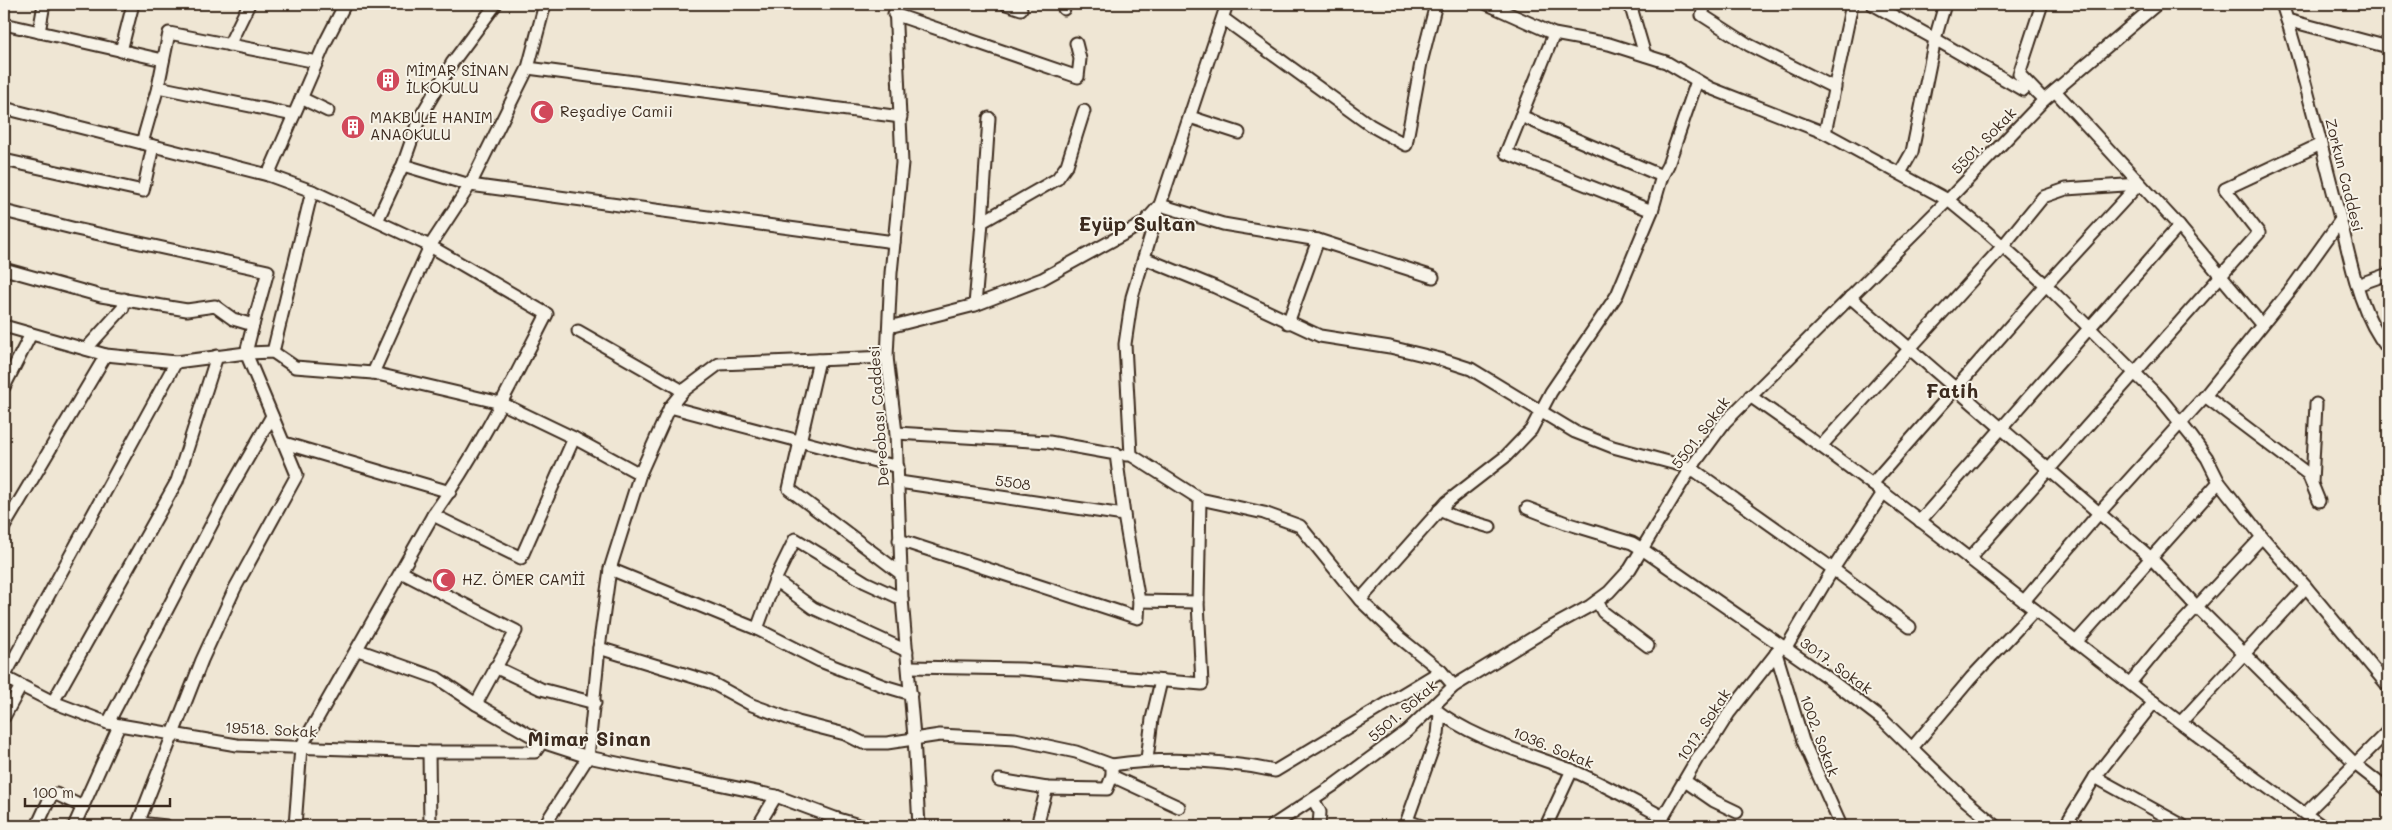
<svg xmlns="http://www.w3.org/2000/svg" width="2392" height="830" viewBox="0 0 2392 830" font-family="Mali,sans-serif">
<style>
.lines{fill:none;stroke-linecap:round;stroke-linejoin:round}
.minor-casing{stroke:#3b2a1e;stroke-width:15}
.minor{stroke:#f7f3e8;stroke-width:11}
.labels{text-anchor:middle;stroke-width:4;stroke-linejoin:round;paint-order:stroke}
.poi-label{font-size:15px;fill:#3b2a1e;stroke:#f7f3e8;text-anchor:start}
.street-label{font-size:15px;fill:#3b2a1e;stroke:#f7f3e8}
.district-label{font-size:20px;font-weight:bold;fill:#3b2a1e;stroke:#f7f3e8}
</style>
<rect width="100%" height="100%" fill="#efe6d4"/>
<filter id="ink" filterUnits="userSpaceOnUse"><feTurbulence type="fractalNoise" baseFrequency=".02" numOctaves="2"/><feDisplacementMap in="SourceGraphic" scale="10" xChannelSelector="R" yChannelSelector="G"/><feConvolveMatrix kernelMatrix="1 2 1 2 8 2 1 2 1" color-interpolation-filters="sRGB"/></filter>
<g filter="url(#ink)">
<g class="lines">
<g class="minor-casing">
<g id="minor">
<path d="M895,4L902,163L891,273L887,357L896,433L902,599L914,737L919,826"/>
<path d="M1006,4L1021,9"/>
<path d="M1487,4L1554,34L1609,44L1666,62L1710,88L1825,133L1948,200L1987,232L2046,285L2161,399L2191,436L2207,458L2219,482L2262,537L2306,587L2388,686"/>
<path d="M1630,4L1645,55"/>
<path d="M1705,4L1702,15L1749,45L1835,88"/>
<path d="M1872,4L1935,39L1912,152L1900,173"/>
<path d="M1945,4L1935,39L2023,90L2028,84"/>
<path d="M2042,4L2019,74L2044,100"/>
<path d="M2282,4C2305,74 2321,147 2340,218C2351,262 2359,313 2388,349"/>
<path d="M1064,9L1066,4"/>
<path d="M894,14L1078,77L1080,59L1076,43"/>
<path d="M1224,19L1370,125L1406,145L1421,63L1436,4"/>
<path d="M2287,20L2388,47"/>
<path d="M4,24L163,60"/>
<path d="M39,32L44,4"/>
<path d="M1554,34L1506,153L1652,211"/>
<path d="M229,45L249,4"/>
<path d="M121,51L133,4"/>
<path d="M528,68L901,117"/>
<path d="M158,87L294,115"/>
<path d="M2055,91L2179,226L2261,324"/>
<path d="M301,98L328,111"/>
<path d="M4,108L268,175L326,41L345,4"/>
<path d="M1521,116L1662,176"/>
<path d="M1190,117L1239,133"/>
<path d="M1825,133L1852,4"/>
<path d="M142,143L158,87L169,33L317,62"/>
<path d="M4,160L143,191L153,146"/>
<path d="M403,165L470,185L894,242"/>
<path d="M268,175L312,191L273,352"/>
<path d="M4,211L76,229L268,271L253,325"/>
<path d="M377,221L403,165L419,119L452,63L496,4"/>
<path d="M982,222L989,118"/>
<path d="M1318,240L1433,277"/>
<path d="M1144,258L1215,287L1320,336L1390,347L1440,359L1471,369L1575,432L1613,447L1691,468L1833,569L1910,627"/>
<path d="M4,269L101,296L187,310L215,306L233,319L253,325L246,353L297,475L235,588L202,660L137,826"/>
<path d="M2357,285L2388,274"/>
<path d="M1850,297L2152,559L2197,607L2355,764L2388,790"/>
<path d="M975,305L982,222L1057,179L1067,165L1084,111"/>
<path d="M4,326L106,355L176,362L246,353L273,352L295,367L373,373L501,403L574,438L640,474"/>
<path d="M889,327L975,305L1042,279L1144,223L1160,205L1223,224L1318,240L1288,323"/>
<path d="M578,331L683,391"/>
<path d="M86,349L123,308L124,299"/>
<path d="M819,360L789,489L900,573"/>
<path d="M373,373L430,246L470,185L528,68L545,4"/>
<path d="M4,387L31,334"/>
<path d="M1750,396C1947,532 2126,690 2322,826"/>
<path d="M2205,396L2308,474L2319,501"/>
<path d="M670,407L898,467"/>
<path d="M896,433L1049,442L1116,454L1124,515L1139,601L1138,618L899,540"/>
<path d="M284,443L450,492"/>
<path d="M1822,445L2003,246L2043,197L2066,189L2139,184"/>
<path d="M1126,455H1131L1200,499L1264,513L1300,526L1360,600L1400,638L1441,671L1454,686"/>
<path d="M1131,455L1125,344L1132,297L1160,205L1227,4"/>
<path d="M899,482L1124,515"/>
<path d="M2312,482L2316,404"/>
<path d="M1872,484L2046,285L2139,184"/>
<path d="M1527,508L1566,523L1632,543L1642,549L1824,675L1883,720L1964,799L1996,826"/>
<path d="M1439,510L1455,517L1490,527"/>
<path d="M433,515L521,558L574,438"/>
<path d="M1920,521L2179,226"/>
<path d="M4,527L106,355"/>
<path d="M1969,559L2259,233L2225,189L2321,144"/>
<path d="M610,569L757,629L820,661L884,686L911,694"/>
<path d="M401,572L516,631L476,704L542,742L588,757L776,796L835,818L862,826"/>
<path d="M775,580L813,608L907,651"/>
<path d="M1360,600L1447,502L1505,457L1531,430L1551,392L1617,295L1652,211L1662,176L1668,165L1697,81"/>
<path d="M1139,601L1198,602"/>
<path d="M1597,601L1603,612L1648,646"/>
<path d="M2024,601L2100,512L2205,396L2292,288L2340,221"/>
<path d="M757,629L775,580L795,539L865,582L902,599"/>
<path d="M2076,642L2219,482"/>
<path d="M599,648L710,682L752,705L798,722L845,734L863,743H887L940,735L1015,739L1076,752L1112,765V776L1179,807"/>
<path d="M1786,648L1833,569L1883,493"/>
<path d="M358,650L437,678L476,704"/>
<path d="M1776,653L1803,741L1841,826"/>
<path d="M495,667L541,689L595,703"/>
<path d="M909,667L1022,669L1202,684L1198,602L1200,499"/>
<path d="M4,677L53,702L108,723L237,745L429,752H535L542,742"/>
<path d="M4,677L176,362"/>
<path d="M2130,683L2162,644L2262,537"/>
<path d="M53,702L177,481L217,356"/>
<path d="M1432,707C1472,739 1524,752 1571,770C1602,783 1633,801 1663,817"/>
<path d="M4,717L21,686"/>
<path d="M2181,722L2306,587"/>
<path d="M108,723L229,491L272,416"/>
<path d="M1912,748L1971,678L2035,610"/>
<path d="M429,752L430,826"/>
<path d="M1147,759L1152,719L1161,681"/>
<path d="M1112,765C1165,757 1222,760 1275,771L1441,671"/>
<path d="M2095,777L2182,825"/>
<path d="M999,780L1047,788"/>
<path d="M1685,781L1714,801L1737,812"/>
<path d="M1313,799L1320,812L1319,826"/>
<path d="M2305,814L2388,731"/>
<path d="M1407,821L1422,826"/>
<path d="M139,823L166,826"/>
<path d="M37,826L50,798L56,794L83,807"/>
<path d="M74,826L119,726"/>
<path d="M295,826L301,747L433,515C478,453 512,382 547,314L430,246L312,191"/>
<path d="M544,826L588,757L599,648L610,569L640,474L670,407L683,391L719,364L887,357"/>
<path d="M758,826L776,796"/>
<path d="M1040,826L1039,818L1047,788L1107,789L1112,776"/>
<path d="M1272,826L1334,785L1407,731L1454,686L1546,630L1590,606L1609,592L1630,569L1691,468L1725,422L1948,200L2044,100L2157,4"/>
<path d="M1405,826L1438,734L1440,714"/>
<path d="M1546,826L1572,770"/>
<path d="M1660,826L1663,817L1698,757L1712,740L1729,713L1782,646"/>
<path d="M2065,826L2095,777L2154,702"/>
</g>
</g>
<use href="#minor" class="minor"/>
</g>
</g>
<defs>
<g id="building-disc" transform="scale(1.25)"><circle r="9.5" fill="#d1495b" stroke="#f7f3e8"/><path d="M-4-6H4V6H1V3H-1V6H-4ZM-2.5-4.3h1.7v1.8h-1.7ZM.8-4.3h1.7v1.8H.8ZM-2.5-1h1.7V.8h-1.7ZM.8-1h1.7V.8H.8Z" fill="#fff"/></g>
<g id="mosque-disc" transform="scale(1.25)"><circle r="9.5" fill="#d1495b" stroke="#f7f3e8"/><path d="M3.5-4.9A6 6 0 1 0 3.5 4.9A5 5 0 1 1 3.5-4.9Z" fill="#fff"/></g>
</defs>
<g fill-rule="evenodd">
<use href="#building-disc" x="388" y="80"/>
<use href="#mosque-disc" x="542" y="112"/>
<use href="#building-disc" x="353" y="127"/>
<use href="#mosque-disc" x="444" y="580"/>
</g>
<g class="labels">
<g class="poi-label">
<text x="406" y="76">MİMAR SİNAN<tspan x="406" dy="17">İLKOKULU</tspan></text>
<text x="560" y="117">Reşadiye Camii</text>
<text x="370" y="123">MAKBULE HANIM<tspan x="370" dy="17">ANAOKULU</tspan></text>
<text x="462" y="585">HZ. ÖMER CAMİİ</text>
</g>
<g class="street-label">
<text transform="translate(1984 141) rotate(-46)" y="5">5501. Sokak</text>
<text transform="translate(2344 175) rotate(76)" y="5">Zorkun Caddesi</text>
<text transform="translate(879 416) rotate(-94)" y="5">Dereobası Caddesi</text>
<text transform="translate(1701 433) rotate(-53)" y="5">5501. Sokak</text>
<text transform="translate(1013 483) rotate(8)" y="5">5508</text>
<text transform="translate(1836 666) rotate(36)" y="5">3017. Sokak</text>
<text transform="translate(1403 711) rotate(-41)" y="5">5501. Sokak</text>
<text transform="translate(1704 725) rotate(-56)" y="5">1017. Sokak</text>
<text transform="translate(271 730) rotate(3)" y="5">19518. Sokak</text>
<text transform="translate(1819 736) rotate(70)" y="5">1002. Sokak</text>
<text transform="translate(1553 748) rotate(22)" y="5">1036. Sokak</text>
</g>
<g class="district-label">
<text x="1137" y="231">Eyüp Sultan</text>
<text x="1952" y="398">Fatih</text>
<text x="589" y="746">Mimar Sinan</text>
</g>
</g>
<rect width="2392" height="830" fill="none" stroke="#f7f3e8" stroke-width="20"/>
<rect x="10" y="10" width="2372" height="810" fill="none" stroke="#3b2a1e" stroke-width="2" filter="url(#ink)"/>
<path d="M25 798v8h145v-8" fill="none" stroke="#3b2a1e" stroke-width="2.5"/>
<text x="32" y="798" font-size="15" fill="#3b2a1e" stroke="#f7f3e8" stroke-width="4" paint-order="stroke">100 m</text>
</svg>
